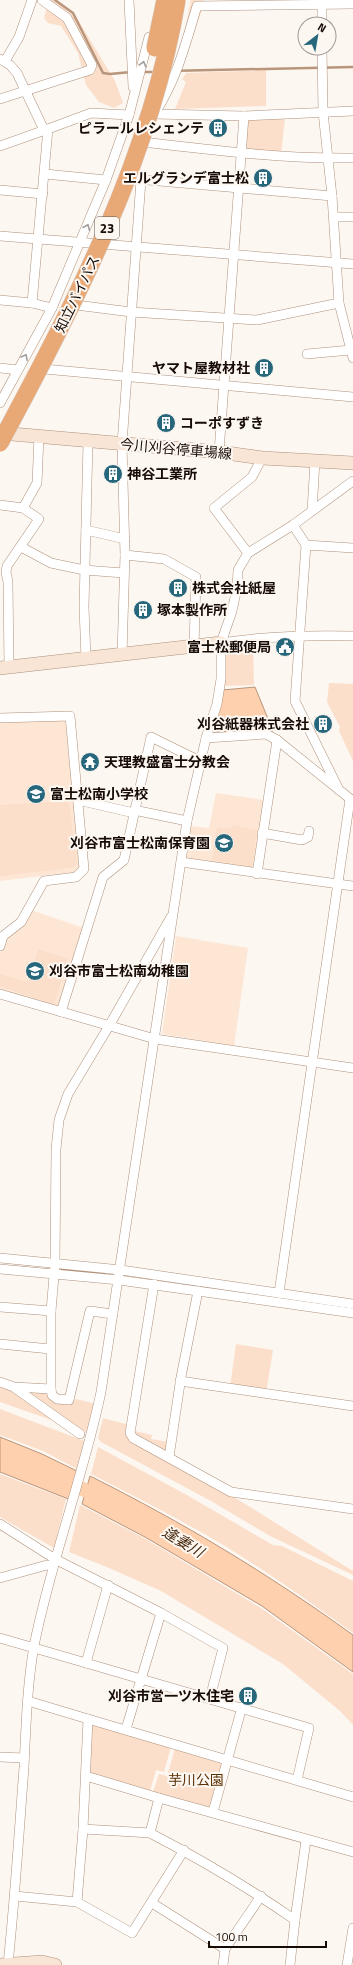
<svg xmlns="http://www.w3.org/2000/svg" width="353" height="1965" viewBox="0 0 353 1965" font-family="'Titillium Web','Noto Sans JP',sans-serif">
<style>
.built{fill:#fee6d5}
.green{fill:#fbdfca}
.water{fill:#fed0ad;stroke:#b9957b}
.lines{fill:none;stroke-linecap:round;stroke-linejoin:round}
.stream{stroke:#b9957b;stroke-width:2.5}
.river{stroke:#fed0ad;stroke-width:14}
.street-casing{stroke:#ae917b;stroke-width:10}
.secondary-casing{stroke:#ae917b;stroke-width:14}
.street{stroke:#fff;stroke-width:9}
.secondary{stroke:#f8e5d6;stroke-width:13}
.highway-bridge-casing{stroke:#d5d3d2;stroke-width:18;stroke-linecap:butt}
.highway-bridge{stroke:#e9a977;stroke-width:17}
.oneway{stroke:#a29e9b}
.labels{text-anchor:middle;stroke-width:4;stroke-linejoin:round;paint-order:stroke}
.shield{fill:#fdf7f2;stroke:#5c524c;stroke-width:1}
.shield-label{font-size:13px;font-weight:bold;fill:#170c05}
.poi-label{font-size:14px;font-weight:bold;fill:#170c05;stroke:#fdf7f2;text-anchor:end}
.street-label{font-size:14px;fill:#170c05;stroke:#fdf7f2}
.park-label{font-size:14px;fill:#5a3006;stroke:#fdf7f2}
.water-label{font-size:15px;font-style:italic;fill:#48290e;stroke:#fdf7f2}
</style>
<rect width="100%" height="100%" fill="#fdf7f2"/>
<g class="built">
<path d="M65,718L80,867L74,872L0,881V721Z"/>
<path d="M216,793L264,800L254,870L187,858L191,826L209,828Z"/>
<path d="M31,910L84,928L59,1008L0,989V952L4,940Z"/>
<path d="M176,936L248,948L234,1046L162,1034Z"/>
</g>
<g class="green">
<path d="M33,0H55L78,20L115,81L123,103L114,108L99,102L86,85L78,53L61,26L48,23L44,18L47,7Z"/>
<path d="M191,0H204L203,7L182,68H177Z"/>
<path d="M266,70V106L175,109L186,82L182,79L186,73Z"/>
<path d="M285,118L281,154L244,153L248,119Z"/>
<path d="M253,641L254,685L223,686V645Z"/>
<path d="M329,683L353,684V761L339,731L340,727L327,702Z"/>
<path d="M69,801L77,864L72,868L0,876V805Z"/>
<path d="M232,825L257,830L252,867L212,860L217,827L231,829Z"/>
<path d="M38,949L68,959L54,1005L0,986V974L28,982Z"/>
<path d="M236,1344L273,1350L266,1393L230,1387Z"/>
<path d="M0,1386L13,1390L60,1423L0,1402Z"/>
<path d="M28,1391L46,1393L54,1402L70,1403L76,1399L96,1404L90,1435L28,1393Z"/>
<path d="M0,1409L87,1442L79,1470L43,1451L0,1435Z"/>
<path d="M103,1418L129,1425L127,1434L229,1494L353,1571V1575L270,1536L211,1501L101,1442L98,1438Z"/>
<path d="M135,1431L152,1435L151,1439L169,1442L168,1454L134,1436Z"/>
<path d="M98,1447L185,1494L273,1545L282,1546L353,1581V1633C311,1603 269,1573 225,1546C181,1520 136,1497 91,1474Z"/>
<path d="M0,1474L66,1499L54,1548L0,1517Z"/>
<path d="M80,1505L144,1538L261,1608L353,1674V1725L340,1711L283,1664L161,1591L109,1568L69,1552Z"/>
<path d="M92,1724L171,1747L164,1772L156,1770L150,1791L90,1773Z"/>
<path d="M175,1749L226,1765L213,1809L153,1792L159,1774L167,1776Z"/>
</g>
<g class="water">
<path d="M255,687L273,731L211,732L223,690Z"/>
<path d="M0,1437L42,1454L79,1472L71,1500L0,1472Z"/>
<path d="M90,1476C184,1523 267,1573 353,1635V1672L262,1606L145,1537L82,1504Z"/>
</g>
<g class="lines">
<g class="stream">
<path d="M55,0L73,13L103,73L110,74L131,72"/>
<path d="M168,71L353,67"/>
<path d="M142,72H155"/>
<path d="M62,1270L105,1274"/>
<path d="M183,1285L281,1298"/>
</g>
<path class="river" d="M64,1480L103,1499"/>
<g class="street-casing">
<g id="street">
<path d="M129,0L133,87"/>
<path d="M322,24V0"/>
<path d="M322,48L323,112L332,196L339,303L353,358"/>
<path d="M0,59L10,65L17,73L44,130"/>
<path d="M5,61L19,37L32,0"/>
<path d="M0,99L90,70L92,65L67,18L42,0"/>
<path d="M156,111C177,79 186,42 197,6L353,4"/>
<path d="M154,114L244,116L353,111"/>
<path d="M143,142C213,150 283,159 353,158"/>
<path d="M0,146L48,129"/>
<path d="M45,174L106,180"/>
<path d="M137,179L332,196"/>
<path d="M0,190L43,194"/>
<path d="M334,217H353"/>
<path d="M0,236L353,264"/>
<path d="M0,300L32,303L52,308"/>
<path d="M32,303L48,129L91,113L129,115"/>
<path d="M76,305L131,312L257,320L339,303"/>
<path d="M307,354L351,350"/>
<path d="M0,368L18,370"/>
<path d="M44,369L353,397"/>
<path d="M0,403L52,308L106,180L129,115L149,37"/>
<path d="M219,452L244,116"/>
<path d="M0,505L23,508"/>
<path d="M312,511L315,461"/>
<path d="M293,525L306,545"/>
<path d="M86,530L125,539"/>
<path d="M21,547L51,563L84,570L124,573"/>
<path d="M248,553L214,508L252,477L262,458"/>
<path d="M125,555L164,559L196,577L194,647"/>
<path d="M221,643C265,636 308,635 353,636"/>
<path d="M122,655L125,555L122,444L141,180"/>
<path d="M86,659L84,607L88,442"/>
<path d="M9,668L8,582L6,572L7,566L39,519L23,508L37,483L39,436"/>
<path d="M0,718L70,716L84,869L76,877L44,881L21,922L3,936L0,946"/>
<path d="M206,738L266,734L277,740"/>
<path d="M339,790L295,701L306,545L353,548"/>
<path d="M78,800L134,813"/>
<path d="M134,810L187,821"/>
<path d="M262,833L302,840L308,837L309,831"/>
<path d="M181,862L353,886"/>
<path d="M257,874L277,740L353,801"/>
<path d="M0,994L155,1039L353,1068"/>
<path d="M61,1012L103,877L124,860L151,737L200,761"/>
<path d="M0,1258L121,1270L353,1304"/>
<path d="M0,1269L119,1280L353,1313"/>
<path d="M154,1284L130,1433L133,1438L231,1492L353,1509"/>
<path d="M279,1293L350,799"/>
<path d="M0,1307L51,1311"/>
<path d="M0,1344L50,1349"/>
<path d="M180,1381L353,1406"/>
<path d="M0,1382L14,1387L51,1389V1311L55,1264L56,1149L59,1120L68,1094L109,1026L171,917"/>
<path d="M15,1388L80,1434"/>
<path d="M51,1389L52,1395L57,1399L69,1400L90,1311L113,1314"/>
<path d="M169,1457L181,1377L198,1291"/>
<path d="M0,1524L55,1559L161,1613L223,1648L210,1698"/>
<path d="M0,1578L47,1565L53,1566"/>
<path d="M108,1585L86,1663L309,1728L297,1780"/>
<path d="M0,1638L86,1663"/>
<path d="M28,1701L88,1719L83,1829L77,1902"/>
<path d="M88,1719L353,1797"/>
<path d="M126,1729L161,1613"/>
<path d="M0,1757L24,1758"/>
<path d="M86,1776L159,1798L150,1833C200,1859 249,1888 295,1920L290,1965"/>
<path d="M159,1798L353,1852"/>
<path d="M213,1812L242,1707"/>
<path d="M83,1829L150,1833"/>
<path d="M15,1896L77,1902L132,1933L184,1850"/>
<path d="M152,1903L225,1949"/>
<path d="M295,1920L306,1840"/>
<path d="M8,1964C15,1898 19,1833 24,1767C26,1727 27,1686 34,1646C51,1560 83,1478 101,1392L187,821L206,738L217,704L221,679V643L232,611L237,588L238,570L248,553L293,525L353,481"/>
<path d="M223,1965L225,1949L261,1896"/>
<path d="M347,1965L353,1928"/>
</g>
</g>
<g class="secondary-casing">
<g id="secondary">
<path d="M0,433L219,452L262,458L353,463"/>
<path d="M0,668L221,643"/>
<path d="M0,1965L42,1962L55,1965"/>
</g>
</g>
<use href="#street" class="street"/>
<use href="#secondary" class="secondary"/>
<g class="highway-bridge-casing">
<g id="highway-bridge">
<path d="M155,48L165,0"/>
<path d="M0,443C75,303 151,158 177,0"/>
</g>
</g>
<use href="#highway-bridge" class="highway-bridge"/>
</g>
<defs><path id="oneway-chevron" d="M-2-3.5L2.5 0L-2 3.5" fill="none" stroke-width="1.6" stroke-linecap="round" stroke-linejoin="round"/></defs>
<g class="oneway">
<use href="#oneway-chevron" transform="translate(143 64) rotate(-75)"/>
<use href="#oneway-chevron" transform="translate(87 227) rotate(-67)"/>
<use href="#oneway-chevron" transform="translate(25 357) rotate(-61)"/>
</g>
<defs>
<g id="building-disc" transform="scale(1)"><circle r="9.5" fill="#26677b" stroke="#fdf7f2"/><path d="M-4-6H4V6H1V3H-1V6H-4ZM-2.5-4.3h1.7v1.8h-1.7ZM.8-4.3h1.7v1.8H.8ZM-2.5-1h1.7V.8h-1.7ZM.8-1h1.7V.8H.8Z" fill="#fff"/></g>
<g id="civic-disc" transform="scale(1)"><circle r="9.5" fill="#26677b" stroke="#fdf7f2"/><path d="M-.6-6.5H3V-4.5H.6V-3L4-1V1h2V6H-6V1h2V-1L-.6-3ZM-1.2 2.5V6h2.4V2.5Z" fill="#fff"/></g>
<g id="temple-disc" transform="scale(1)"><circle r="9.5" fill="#26677b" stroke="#fdf7f2"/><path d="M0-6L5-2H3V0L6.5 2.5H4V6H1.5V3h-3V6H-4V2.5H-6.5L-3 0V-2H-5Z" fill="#fff"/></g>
<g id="school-disc" transform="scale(1)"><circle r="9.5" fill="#26677b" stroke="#fdf7f2"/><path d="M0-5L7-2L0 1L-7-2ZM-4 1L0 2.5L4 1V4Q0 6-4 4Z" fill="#fff"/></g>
</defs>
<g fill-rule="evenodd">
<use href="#building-disc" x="218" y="128"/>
<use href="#building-disc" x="263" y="178"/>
<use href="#building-disc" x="264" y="368"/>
<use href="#building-disc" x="166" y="423"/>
<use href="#building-disc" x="113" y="474"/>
<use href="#building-disc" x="178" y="588"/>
<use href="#building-disc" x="143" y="610"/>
<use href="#civic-disc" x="285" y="647"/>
<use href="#building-disc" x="323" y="724"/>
<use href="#temple-disc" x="90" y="762"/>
<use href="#school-disc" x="36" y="794"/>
<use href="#school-disc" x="224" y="843"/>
<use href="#school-disc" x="35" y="971"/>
<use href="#building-disc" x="248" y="1696"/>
</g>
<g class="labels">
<rect class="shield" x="95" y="217" width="24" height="22" rx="3"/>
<g class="shield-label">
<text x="107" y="233">23</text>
</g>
<g class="poi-label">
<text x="204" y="133">ピラールレシェンテ</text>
<text x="249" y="183">エルグランデ富士松</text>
<text x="250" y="373">ヤマト屋教材社</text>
<text x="180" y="428" text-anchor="start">コーポすずき</text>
<text x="127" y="479" text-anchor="start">神谷工業所</text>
<text x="192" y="593" text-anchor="start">株式会社紙屋</text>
<text x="157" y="615" text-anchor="start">塚本製作所</text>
<text x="271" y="652">富士松郵便局</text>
<text x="309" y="729">刈谷紙器株式会社</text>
<text x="104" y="767" text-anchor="start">天理教盛富士分教会</text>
<text x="50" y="799" text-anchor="start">富士松南小学校</text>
<text x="210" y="848">刈谷市富士松南保育園</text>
<text x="49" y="976" text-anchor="start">刈谷市富士松南幼稚園</text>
<text x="234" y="1701">刈谷市営一ツ木住宅</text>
</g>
<g class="street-label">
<text transform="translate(77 294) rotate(-64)" y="5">知立バイパス</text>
<text transform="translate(176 449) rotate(5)" y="5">今川刈谷停車場線</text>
</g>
<g class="park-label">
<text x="196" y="1785">芋川公園</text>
</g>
<g class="water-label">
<text transform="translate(183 1542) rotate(31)" y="5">逢妻川</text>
</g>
</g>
<g transform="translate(317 36) rotate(31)"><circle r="19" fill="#fdf7f2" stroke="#a19993"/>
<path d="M0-3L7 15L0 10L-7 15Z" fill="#26677b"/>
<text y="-6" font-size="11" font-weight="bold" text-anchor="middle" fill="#170c05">N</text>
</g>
<path d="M209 1941v6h117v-6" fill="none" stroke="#170c05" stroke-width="2"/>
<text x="215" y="1941" font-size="12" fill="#170c05" stroke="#fdf7f2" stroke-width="3" paint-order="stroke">100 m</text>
</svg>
